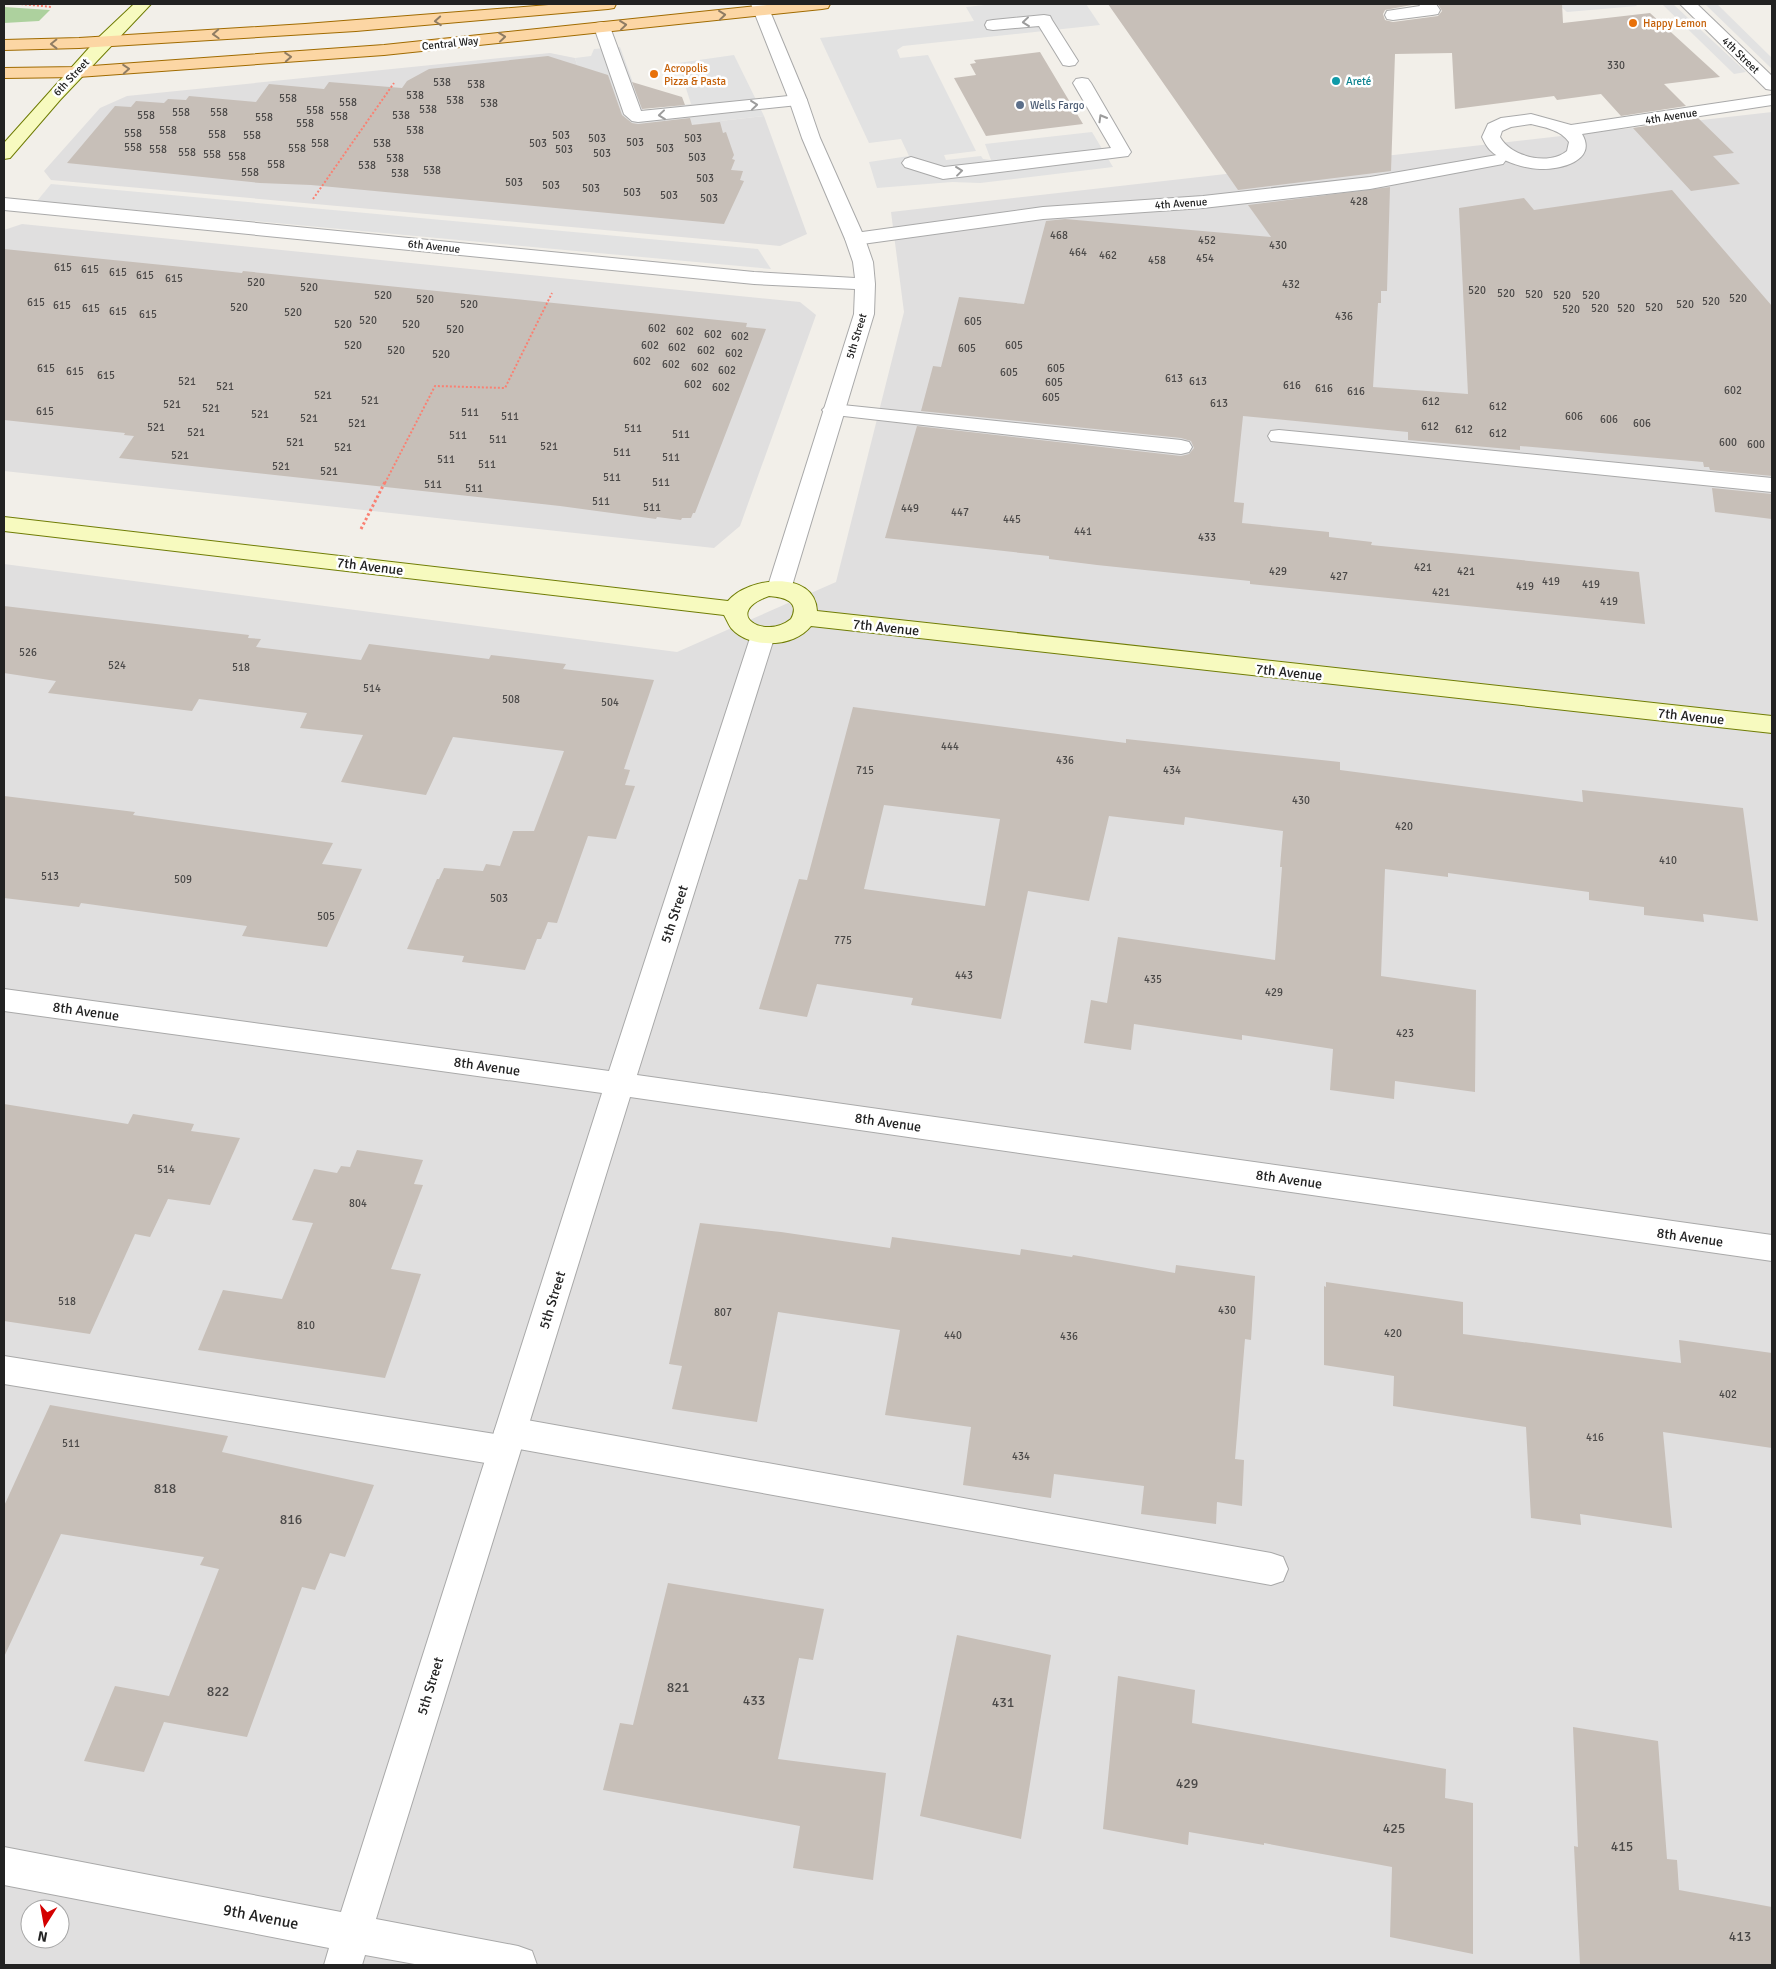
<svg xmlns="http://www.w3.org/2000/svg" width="1776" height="1969" viewBox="0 0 1776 1969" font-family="Signika,sans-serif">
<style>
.residential{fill:#e0dfdf;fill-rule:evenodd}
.forest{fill:#add19e}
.parking{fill:#e2e2e2}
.building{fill:#c7bfb8;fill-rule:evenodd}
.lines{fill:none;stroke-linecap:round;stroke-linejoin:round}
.lane-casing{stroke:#a9a9a9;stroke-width:2}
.street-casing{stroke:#a9a9a9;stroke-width:2}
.secondary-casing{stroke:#707d05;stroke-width:2}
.primary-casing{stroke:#a06b00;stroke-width:2}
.path-far1{stroke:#fa8072;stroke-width:2;stroke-dasharray:2 2;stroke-linecap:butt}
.path{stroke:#fa8072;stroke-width:3;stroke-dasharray:2.5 2.5;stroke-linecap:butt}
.lane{fill:#fff;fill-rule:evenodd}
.street{fill:#fff;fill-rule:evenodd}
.secondary{fill:#f7fabf;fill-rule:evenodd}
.primary{fill:#fcd6a4;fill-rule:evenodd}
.oneway{stroke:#8f7c63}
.oneway2{stroke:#9c9c9c}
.food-dot{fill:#e8710a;stroke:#fff;stroke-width:2}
.culture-dot{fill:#0f9aa8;stroke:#fff;stroke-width:2}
.service-dot{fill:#5c6f8a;stroke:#fff;stroke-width:2}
.labels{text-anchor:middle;stroke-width:5;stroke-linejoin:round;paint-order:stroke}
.far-food-label{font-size:11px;fill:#c56008;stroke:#fff;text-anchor:start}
.far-street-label{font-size:11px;fill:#222;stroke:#fff}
.number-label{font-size:11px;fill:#4b4948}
.far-culture-label{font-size:11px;fill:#0d838f;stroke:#fff;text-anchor:start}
.far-service-label{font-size:11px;fill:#4e5e75;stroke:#fff;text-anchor:start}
.street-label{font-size:14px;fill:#222;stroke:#fff}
.near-number-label{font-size:14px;fill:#4b4948}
.near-street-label{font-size:16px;fill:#222;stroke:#fff}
</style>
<rect width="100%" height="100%" fill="#f2efe9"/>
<g class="residential">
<path d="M550,53L575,58L597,132L614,133L764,116L807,234L780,246L51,180L44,171L100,108L127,96Z"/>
<path d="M1772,112V1965H4V564L677,652L836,582L904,312L891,212ZM30,1909H60V1939H30Z"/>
<path d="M22,224L800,302L816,315L740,526L714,548L4,471V230Z"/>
</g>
<path class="forest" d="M4,7L50,10L39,21L4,23Z"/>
<g class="parking">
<path d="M994,4H1086L1100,25L903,46L897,50L900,58L928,55L976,151L944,155L946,160L981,156L983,159L991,160L985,144L1092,132L1113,167L980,183L952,182L877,188L869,162L909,156L901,139L869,143L820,38L974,21L966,7Z"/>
<path d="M1558,4H1635L1637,6L1567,12Z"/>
<path d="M1662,4H1673L1746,72L1734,74Z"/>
<path d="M1705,4H1717L1772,58V69Z"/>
<path d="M620,47L643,110L691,104L678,63L734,55L764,116L614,133L597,132L575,58L591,56L594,49Z"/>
<path d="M51,184L758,249L771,269L37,201Z"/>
</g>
<g class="building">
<path d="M1108,4H1417L1385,10L1383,14L1385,20L1393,22L1438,16L1442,11L1438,4H1562L1563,23L1650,13L1720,77L1664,84L1686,106L1621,116L1601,94L1557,100L1554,96L1455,109L1452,53L1395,54L1391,171L1238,190Z"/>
<path d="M1040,52L1083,124L986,136L954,78L976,75L970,64L976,63L974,60Z"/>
<path d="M548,56L608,75L622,115L632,123L638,124L690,118L692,125L720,122L723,133L726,132L734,155L732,159L735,160L731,170L743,171L740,180L744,181L724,224L311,185L260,183L67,163L115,106L131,107L136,101L164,103L168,99L186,100L189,96L256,102L269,84L324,89L329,82L402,88L407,81L429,69Z"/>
<path d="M632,82L682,97L685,105L642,109Z"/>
<path d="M1698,118L1734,153L1713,156L1740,184L1691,191L1633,128Z"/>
<path d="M1390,187L1387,291H1381V303H1378L1373,387L1468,394L1459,208L1524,198L1534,210L1672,190L1772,306V476L1710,470L1709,467H1704L1703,462L1520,446V450L1408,440V432L1243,416L1234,502L1244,503L1242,523L1329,532V537L1372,542L1371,545L1639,572L1645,624L1250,584V581L1097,565L1049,559V556L885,538L917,426L1181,456L1189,454L1194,448L1191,441L1181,438L921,411L933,366L941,367L959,297L1024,304L1046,221L1065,219L1271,237L1248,205Z"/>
<path d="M4,249L242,273L243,271L747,323L746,327L766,329L695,513H693L691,518H682L681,520L657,517L656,519L560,506L119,458L134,436L124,435L125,433L4,420Z"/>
<path d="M1712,488L1772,494V519L1715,512Z"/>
<path d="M4,606L249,635L248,638L261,639L256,647L361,660L369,644L489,659L491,655L566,664L563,669L654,680L624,769L630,770L625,785L635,786L616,839L588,836L557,923L548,922L541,939H537L525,970L462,962L464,956L407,949L437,879H439L444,868L483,871L486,864L500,866L513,831H534L564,751L453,737L426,795L341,782L363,735L300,728L307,713L199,699L192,711L48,693L56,681L4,673Z"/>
<path d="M853,707L1126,743V739L1340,762V770L1583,802L1582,790L1743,808L1758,921L1703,914L1704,922L1644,915V907L1589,900V892L1448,873V877L1385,869L1381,976L1476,990L1475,1092L1395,1081L1394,1099L1330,1090L1333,1049L1242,1035V1040L1134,1024L1131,1050L1084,1043L1091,1000L1107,1003L1118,937L1275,960L1282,867H1280L1283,831L1185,817L1184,825L1109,816L1089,901L1028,891L1001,1019L911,1005L913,998L817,984L807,1017L759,1009L799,879L807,880ZM884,805L1000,819L985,906L864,889Z"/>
<path d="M4,796L135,812L133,815L333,843L322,864L362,869L327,947L242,936L247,926L81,903L79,907L4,898Z"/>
<path d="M4,1104L128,1124L133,1114L194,1124L191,1131L240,1138L210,1205L168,1199L150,1237L135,1234L90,1334L4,1321Z"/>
<path d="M357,1150L423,1160L414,1184L423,1185L391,1269L421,1274L385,1378L198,1350L223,1290L282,1299L313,1223L292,1220L314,1169L337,1173L341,1166L350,1167Z"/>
<path d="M700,1223L781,1232L890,1248L892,1237L1020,1255L1021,1249L1072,1257L1073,1255L1175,1273L1176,1265L1255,1276L1251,1340L1245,1339L1235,1459L1244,1460L1242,1506L1217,1502L1216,1524L1141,1514L1144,1486L1054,1474L1051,1498L963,1485L971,1427L885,1415L900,1330L778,1312L757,1422L672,1409L682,1366L669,1364Z"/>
<path d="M1326,1282L1463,1302V1334L1681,1363L1679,1340L1772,1353V1448L1663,1432L1672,1528L1580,1514L1581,1525L1531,1518L1526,1427L1393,1406L1394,1376L1324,1365V1286L1326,1287Z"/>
<path d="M50,1405L228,1436L222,1452L374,1485L345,1557L330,1553L315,1590L302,1587L247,1737L164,1722L144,1772L84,1761L115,1686L169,1696L219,1569L200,1565L204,1557L61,1534L4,1657V1506Z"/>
<path d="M668,1583L824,1609L813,1660L799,1658L778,1759L886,1773L873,1880L793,1868L800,1826L603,1790L620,1723L633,1725Z"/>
<path d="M957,1635L1051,1655L1021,1839L920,1816Z"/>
<path d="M1118,1676L1195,1690L1192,1723L1446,1769L1445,1798L1473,1803V1954L1390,1937L1392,1867L1264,1843V1845L1189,1832L1188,1845L1103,1829Z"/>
<path d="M1573,1727L1658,1741L1667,1859L1677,1860L1679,1890L1772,1907V1965H1580L1574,1846L1578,1847Z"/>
</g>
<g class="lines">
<g class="lane-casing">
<g id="lane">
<path d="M1419,4H1436L1440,10L1438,14L1432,15L1393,20L1387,19L1385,15L1387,11L1420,6Z"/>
<path d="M1044,15L1050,16L1052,20L1078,61L1075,65L1069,66L1063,65L1039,26L993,30L987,29L985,25L987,21L993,20Z"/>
<path d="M602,22L608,23L610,27L641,111L798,95L804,96L807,100L804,104L798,105L638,122L632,121L624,114L594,27L596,23Z"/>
<path d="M1082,78L1088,79L1091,83L1131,152L1128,156L943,179L905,167L902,163L905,159L911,157L944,167L1111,148L1073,83L1076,79Z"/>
<path d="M1497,155L1503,156L1506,160L1503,164L1370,189L1203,208L1043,219L855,245L848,243L845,239L848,235L855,233L1043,207L1203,196L1370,177Z"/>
<path d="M833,404L1181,440L1189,442L1192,447L1189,452L1181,454L826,414L822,410L826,406Z"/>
<path d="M1279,430L1772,478V492L1271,441L1268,436L1271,431Z"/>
<path d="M4,1356L495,1434L494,1432L499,1421L510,1417L1271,1553L1283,1557L1288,1569L1283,1581L1271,1585L519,1449L520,1451L516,1462L504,1466L4,1384Z"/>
</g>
</g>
<g class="street-casing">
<g id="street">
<path d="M751,4H767L807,100L820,138L865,239L873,262L875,284L874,314L791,589L787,594L779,597L771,594L767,589L854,314L855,289L754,284L4,210V198L754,272L855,278L853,262L845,239L802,138L789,100Z"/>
<path d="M1680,4H1697L1772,76V90L1766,89Z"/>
<path d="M1772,95V105L1582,134C1598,161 1559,170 1540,169C1523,168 1502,162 1490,150C1486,146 1484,141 1482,137L1488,124L1501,118L1531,114L1571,125ZM1531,124C1544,127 1561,130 1569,142L1567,151C1549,166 1511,157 1500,137L1502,131L1511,127Z"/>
<path d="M763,627L771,629L775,635L637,1075L1772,1235V1261L630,1097L376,1919L518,1946L532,1951L537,1965H420L365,1955L362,1965H324L329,1948L4,1885V1847L341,1912L602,1093L4,1011V989L609,1071L751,635L755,629Z"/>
</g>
</g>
<g class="secondary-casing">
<g id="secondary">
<path d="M134,4H151L60,100L10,158L4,159V143L97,39Z"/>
<path d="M4,517L728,601C748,577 815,569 817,611L1772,716V733L811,626C794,648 750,649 732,629C729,626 727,620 724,615L4,531ZM769,596C783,597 801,601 791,619C764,641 721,613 769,596Z"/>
</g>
</g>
<g class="primary-casing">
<g id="primary">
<path d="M561,4H616L614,8L608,9L356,31L79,48L4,50V40L79,38L305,24Z"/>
<path d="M777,4H830L828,8L822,9L384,55L78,77L4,78V68L78,67L384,45Z"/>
</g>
</g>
<g class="path-far1">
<path d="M21,4L52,7"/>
<path d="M313,199L394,83"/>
<path d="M385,483L435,386L505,388L552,293"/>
</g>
<path class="path" d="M361,529L385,482"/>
<use href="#lane" class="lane"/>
<use href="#street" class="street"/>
<use href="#secondary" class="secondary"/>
<use href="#primary" class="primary"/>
</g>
<defs><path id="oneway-chevron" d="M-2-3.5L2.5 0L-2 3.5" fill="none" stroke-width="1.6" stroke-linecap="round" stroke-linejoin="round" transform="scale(1.25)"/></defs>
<g class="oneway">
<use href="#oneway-chevron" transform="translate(722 15) rotate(-6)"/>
<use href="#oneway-chevron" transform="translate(438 21) rotate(176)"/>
<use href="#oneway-chevron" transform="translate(623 25) rotate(-6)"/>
<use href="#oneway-chevron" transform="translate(216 34) rotate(177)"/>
<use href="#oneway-chevron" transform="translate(502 37) rotate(-6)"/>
<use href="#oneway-chevron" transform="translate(54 44) rotate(179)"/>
<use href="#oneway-chevron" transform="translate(288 57) rotate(-4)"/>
<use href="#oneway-chevron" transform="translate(126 69) rotate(-4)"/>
</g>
<g class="oneway2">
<use href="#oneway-chevron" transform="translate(1026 22) rotate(174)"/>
<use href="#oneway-chevron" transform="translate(754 105) rotate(-6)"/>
<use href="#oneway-chevron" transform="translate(662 115) rotate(174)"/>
<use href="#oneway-chevron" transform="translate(1102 118) rotate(-120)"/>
<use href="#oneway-chevron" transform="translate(959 171) rotate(-7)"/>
</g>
<g class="food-dot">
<circle cx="1633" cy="23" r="5"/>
<circle cx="654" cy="74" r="5"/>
</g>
<circle class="culture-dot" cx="1336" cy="81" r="5"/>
<circle class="service-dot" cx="1020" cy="105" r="5"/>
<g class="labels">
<g class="far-food-label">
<text x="1643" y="27">Happy Lemon</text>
<text x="664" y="72">Acropolis<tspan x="664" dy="13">Pizza &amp; Pasta</tspan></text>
</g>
<g class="far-street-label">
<text transform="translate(450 43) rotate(-6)" y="4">Central Way</text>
<text transform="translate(1741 55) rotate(44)" y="4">4th Street</text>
<text transform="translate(71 77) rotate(-47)" y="4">6th Street</text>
<text transform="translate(1671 116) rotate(-9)" y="4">4th Avenue</text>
<text transform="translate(1181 203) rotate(-4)" y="4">4th Avenue</text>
<text transform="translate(434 246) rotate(6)" y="4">6th Avenue</text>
<text transform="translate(856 336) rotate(-73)" y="4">5th Street</text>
</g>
<g class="number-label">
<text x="1616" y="69">330</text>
<text x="442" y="86">538</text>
<text x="476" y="88">538</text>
<text x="415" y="99">538</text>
<text x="288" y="102">558</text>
<text x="455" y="104">538</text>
<text x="348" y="106">558</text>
<text x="489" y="107">538</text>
<text x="428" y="113">538</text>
<text x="315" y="114">558</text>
<text x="181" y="116">558</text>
<text x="219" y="116">558</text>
<text x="146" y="119">558</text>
<text x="401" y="119">538</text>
<text x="339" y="120">558</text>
<text x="264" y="121">558</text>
<text x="305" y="127">558</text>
<text x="168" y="134">558</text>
<text x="415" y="134">538</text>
<text x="133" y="137">558</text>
<text x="217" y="138">558</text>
<text x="252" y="139">558</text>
<text x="561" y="139">503</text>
<text x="597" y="142">503</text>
<text x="693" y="142">503</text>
<text x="635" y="146">503</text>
<text x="320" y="147">558</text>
<text x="382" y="147">538</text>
<text x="538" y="147">503</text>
<text x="133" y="151">558</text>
<text x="297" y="152">558</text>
<text x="665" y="152">503</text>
<text x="158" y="153">558</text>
<text x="564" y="153">503</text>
<text x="187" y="156">558</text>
<text x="602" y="157">503</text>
<text x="212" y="158">558</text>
<text x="237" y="160">558</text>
<text x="697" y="161">503</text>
<text x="395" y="162">538</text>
<text x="276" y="168">558</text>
<text x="367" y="169">538</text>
<text x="432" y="174">538</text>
<text x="250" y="176">558</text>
<text x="400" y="177">538</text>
<text x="705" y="182">503</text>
<text x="514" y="186">503</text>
<text x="551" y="189">503</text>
<text x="591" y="192">503</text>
<text x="632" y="196">503</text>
<text x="669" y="199">503</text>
<text x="709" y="202">503</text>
<text x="1359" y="205">428</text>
<text x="1059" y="239">468</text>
<text x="1207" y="244">452</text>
<text x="1278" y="249">430</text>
<text x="1078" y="256">464</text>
<text x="1108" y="259">462</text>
<text x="1205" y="262">454</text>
<text x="1157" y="264">458</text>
<text x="63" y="271">615</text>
<text x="90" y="273">615</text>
<text x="118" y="276">615</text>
<text x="145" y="279">615</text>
<text x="174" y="282">615</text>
<text x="256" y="286">520</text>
<text x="1291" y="288">432</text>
<text x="309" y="291">520</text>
<text x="1477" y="294">520</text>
<text x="1506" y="297">520</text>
<text x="1534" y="298">520</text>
<text x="383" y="299">520</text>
<text x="1562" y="299">520</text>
<text x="1591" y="299">520</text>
<text x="1738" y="302">520</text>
<text x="425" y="303">520</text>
<text x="1711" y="305">520</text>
<text x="36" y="306">615</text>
<text x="469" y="308">520</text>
<text x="1685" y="308">520</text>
<text x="62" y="309">615</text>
<text x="239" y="311">520</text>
<text x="1654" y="311">520</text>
<text x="91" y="312">615</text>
<text x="1600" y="312">520</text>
<text x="1626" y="312">520</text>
<text x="1571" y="313">520</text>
<text x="118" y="315">615</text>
<text x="293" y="316">520</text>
<text x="148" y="318">615</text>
<text x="1344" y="320">436</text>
<text x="368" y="324">520</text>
<text x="973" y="325">605</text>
<text x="343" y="328">520</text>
<text x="411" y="328">520</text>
<text x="657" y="332">602</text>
<text x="455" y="333">520</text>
<text x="685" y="335">602</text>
<text x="713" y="338">602</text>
<text x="740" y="340">602</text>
<text x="353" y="349">520</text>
<text x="650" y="349">602</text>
<text x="1014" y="349">605</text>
<text x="677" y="351">602</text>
<text x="967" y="352">605</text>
<text x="396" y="354">520</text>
<text x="706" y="354">602</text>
<text x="734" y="357">602</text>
<text x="441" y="358">520</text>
<text x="642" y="365">602</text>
<text x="671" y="368">602</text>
<text x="700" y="371">602</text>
<text x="46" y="372">615</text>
<text x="1056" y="372">605</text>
<text x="727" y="374">602</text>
<text x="75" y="375">615</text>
<text x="1009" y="376">605</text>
<text x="106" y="379">615</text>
<text x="1174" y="382">613</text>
<text x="187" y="385">521</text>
<text x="1198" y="385">613</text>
<text x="1054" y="386">605</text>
<text x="693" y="388">602</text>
<text x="1292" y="389">616</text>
<text x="225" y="390">521</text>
<text x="721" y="391">602</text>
<text x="1324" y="392">616</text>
<text x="1733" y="394">602</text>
<text x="1356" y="395">616</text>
<text x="323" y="399">521</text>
<text x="1051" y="401">605</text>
<text x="370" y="404">521</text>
<text x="1431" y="405">612</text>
<text x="1219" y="407">613</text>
<text x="172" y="408">521</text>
<text x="1498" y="410">612</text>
<text x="211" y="412">521</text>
<text x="45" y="415">615</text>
<text x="470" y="416">511</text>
<text x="260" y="418">521</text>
<text x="510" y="420">511</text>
<text x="1574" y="420">606</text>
<text x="309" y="422">521</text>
<text x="1609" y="423">606</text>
<text x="357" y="427">521</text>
<text x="1642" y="427">606</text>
<text x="1430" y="430">612</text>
<text x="156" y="431">521</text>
<text x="633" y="432">511</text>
<text x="1464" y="433">612</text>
<text x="196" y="436">521</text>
<text x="1498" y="437">612</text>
<text x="681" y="438">511</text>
<text x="458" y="439">511</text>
<text x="498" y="443">511</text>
<text x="295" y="446">521</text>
<text x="1728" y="446">600</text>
<text x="1756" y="448">600</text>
<text x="549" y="450">521</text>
<text x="343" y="451">521</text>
<text x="622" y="456">511</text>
<text x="180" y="459">521</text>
<text x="671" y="461">511</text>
<text x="446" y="463">511</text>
<text x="487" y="468">511</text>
<text x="281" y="470">521</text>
<text x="329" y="475">521</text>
<text x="612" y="481">511</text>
<text x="661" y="486">511</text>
<text x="433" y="488">511</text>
<text x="474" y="492">511</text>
<text x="601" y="505">511</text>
<text x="652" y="511">511</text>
<text x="910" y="512">449</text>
<text x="960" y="516">447</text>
<text x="1012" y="523">445</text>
<text x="1083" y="535">441</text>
<text x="1207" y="541">433</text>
<text x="1423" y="571">421</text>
<text x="1278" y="575">429</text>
<text x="1466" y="575">421</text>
<text x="1339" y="580">427</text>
<text x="1551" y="585">419</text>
<text x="1591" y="588">419</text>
<text x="1525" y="590">419</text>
<text x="1441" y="596">421</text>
<text x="1609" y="605">419</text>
<text x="28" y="656">526</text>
<text x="117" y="669">524</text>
<text x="241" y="671">518</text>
<text x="372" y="692">514</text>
<text x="511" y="703">508</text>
<text x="610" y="706">504</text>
<text x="950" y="750">444</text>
<text x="1065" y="764">436</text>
<text x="865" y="774">715</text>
<text x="1172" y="774">434</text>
<text x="1301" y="804">430</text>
<text x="1404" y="830">420</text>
<text x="1668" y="864">410</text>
<text x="50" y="880">513</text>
<text x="183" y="883">509</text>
<text x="499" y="902">503</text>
<text x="326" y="920">505</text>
<text x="843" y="944">775</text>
<text x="964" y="979">443</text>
<text x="1153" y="983">435</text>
<text x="1274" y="996">429</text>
<text x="1405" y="1037">423</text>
<text x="166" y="1173">514</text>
<text x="358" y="1207">804</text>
<text x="67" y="1305">518</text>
<text x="1227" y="1314">430</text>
<text x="723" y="1316">807</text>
<text x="306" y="1329">810</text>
<text x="1393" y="1337">420</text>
<text x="953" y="1339">440</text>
<text x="1069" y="1340">436</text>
<text x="1728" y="1398">402</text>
<text x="1595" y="1441">416</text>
<text x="71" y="1447">511</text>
<text x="1021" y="1460">434</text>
</g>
<g class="far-culture-label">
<text x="1346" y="85">Areté</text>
</g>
<g class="far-service-label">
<text x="1030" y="109">Wells Fargo</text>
</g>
<g class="street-label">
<text transform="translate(370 566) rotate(7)" y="5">7th Avenue</text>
<text transform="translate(886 627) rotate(6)" y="5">7th Avenue</text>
<text transform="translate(1289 672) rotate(6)" y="5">7th Avenue</text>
<text transform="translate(1691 716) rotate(6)" y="5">7th Avenue</text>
<text transform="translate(674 914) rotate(-72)" y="5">5th Street</text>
<text transform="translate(86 1011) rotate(8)" y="5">8th Avenue</text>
<text transform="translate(487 1066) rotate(8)" y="5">8th Avenue</text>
<text transform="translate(888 1122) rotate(8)" y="5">8th Avenue</text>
<text transform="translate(1289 1179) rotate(8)" y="5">8th Avenue</text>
<text transform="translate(1690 1237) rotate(8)" y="5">8th Avenue</text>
<text transform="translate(552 1300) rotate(-73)" y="5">5th Street</text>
<text transform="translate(430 1686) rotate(-73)" y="5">5th Street</text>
</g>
<g class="near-number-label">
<text x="165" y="1493">818</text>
<text x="291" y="1524">816</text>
<text x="678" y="1692">821</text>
<text x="218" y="1696">822</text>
<text x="754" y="1705">433</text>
<text x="1003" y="1707">431</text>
<text x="1187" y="1788">429</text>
<text x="1394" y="1833">425</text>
<text x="1622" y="1851">415</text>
<text x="1740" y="1941">413</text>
</g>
<g class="near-street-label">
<text transform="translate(261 1916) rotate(11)" y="6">9th Avenue</text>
</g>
</g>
<rect width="1776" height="1969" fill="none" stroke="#222222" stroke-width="10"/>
<g transform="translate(45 1924) rotate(191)"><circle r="24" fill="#ffffff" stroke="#a7a7a7"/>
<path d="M0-4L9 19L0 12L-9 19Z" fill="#d40000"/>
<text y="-8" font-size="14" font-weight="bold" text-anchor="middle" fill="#222222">N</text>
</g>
</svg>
